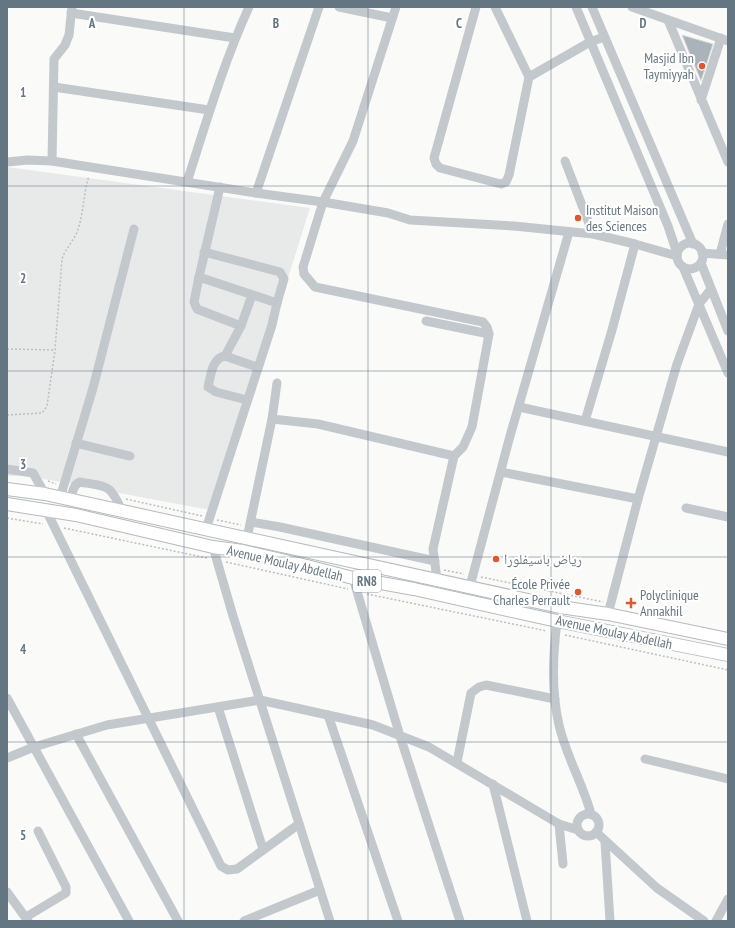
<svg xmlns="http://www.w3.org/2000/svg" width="735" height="928" viewBox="0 0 735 928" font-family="'PT Sans Narrow','Noto Naskh Arabic',sans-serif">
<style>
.built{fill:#e8e9e9}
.building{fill:#aab3b9;stroke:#dcdcda}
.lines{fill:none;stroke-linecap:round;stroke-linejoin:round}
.major-casing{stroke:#b5babe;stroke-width:14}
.path{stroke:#bbbfc2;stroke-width:1.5;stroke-dasharray:2 2;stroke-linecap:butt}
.minor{stroke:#c3c8cc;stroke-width:9}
.major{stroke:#fff;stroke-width:12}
.grid{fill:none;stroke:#657683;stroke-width:1;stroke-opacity:0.55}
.poi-dot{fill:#e4572e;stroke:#fff;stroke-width:1.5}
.labels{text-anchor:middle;stroke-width:4;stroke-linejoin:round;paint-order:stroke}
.shield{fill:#fff;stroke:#939fa8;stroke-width:1}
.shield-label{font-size:13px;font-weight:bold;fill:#657683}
.poi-label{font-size:14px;fill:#657683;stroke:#fff;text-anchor:start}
.street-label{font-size:14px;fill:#657683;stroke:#fff}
.grid-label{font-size:13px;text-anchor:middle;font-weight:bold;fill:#657683;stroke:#fff;stroke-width:4;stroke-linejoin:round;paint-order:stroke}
</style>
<rect width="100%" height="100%" fill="#fafaf8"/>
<path class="built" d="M7,167L310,208L215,511L28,476H7Z"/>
<path class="building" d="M682,35L713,44L701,81Z"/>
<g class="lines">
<g class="major-casing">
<g id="major">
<path d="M7,489L45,494L560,607L608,614L728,639"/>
<path d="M7,504L76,515L213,547L243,551L307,566L353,578L414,589L557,621L728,655"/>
</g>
</g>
<g class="path">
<path d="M7,349L55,350"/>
<path d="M7,415L42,413L47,406L55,350L62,259C65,249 73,242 77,232C84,214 83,194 89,176"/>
<path d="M48,481L56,484"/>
<path d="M126,499L202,516"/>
<path d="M7,518L43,524"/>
<path d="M217,520L241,525"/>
<path d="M64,528L207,558"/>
<path d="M226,562L348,589"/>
<path d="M444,570L464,574"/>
<path d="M481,577L603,602"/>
<path d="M367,594L547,631"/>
<path d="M565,635L728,670"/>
</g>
<g class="minor">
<path d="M339,7L392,18"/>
<path d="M396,7L353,141L323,202L303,267L304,274L315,287L483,322L487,327L489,334L472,427L463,447L454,456"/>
<path d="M476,7L434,158L436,164L440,168L501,184L506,182L509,175L529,77L495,7"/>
<path d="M576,7L668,226L677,253"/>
<path d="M592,7L693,244"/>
<path d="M632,7L728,41"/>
<path d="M71,13L235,38"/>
<path d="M668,20L728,162"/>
<path d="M529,77L590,42L604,37"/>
<path d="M54,87L209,110"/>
<path d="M701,100L721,38"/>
<path d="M52,161L54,59L65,45L69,35L72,7"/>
<path d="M565,161L593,234"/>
<path d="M7,162L28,160L52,161L256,193L323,202L388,213L410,220L514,226L593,234L635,244L677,256"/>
<path d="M187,182C206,123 223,64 249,7"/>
<path d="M256,193L319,7"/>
<circle cx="690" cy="256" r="13"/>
<path d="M204,252L280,272L284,279L277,303"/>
<path d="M702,253L728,255"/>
<path d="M720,254L728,224"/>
<path d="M701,263L728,331"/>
<path d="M683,267L728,373"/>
<path d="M199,277L194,302L197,309L241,326L225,356C212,358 211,375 208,387L216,392L247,400"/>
<path d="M426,321L489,334"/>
<path d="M241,326L252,295"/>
<path d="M225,356L257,367"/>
<path d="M519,407L728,452"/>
<path d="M272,419L277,383"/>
<path d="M585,421L612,330L635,244"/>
<path d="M76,443L130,456"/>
<path d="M7,469L33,473L45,494"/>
<path d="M501,472L638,499"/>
<path d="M60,498L93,388L134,229"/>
<path d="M71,500C72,493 73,485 80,482C109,487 110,484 122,511"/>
<path d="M686,508L728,517"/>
<path d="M46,510L221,866L228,870L237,869L299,824"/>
<path d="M251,522L280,527L435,561"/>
<path d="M206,529L272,325L277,303L199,277L220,187"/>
<path d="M247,538L272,419L318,424L454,456L433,549L437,579"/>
<path d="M213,547L233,616L330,921"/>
<path d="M353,578L400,736L460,921"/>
<path d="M470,586L510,436L569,232"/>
<path d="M608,614L638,499L677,364L699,304L711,289"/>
<path d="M557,621C553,655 551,690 559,725C566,756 583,784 591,814"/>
<path d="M7,698L129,921"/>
<path d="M218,707L263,849"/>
<path d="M328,715L398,921"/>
<path d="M76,734L178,921"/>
<path d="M7,758L34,747L107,725L260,700L373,725L429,747L559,824L578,830"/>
<path d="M645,759L728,779"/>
<path d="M457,762L471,693L479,687L486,685L555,699"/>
<path d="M493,784L527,921"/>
<circle cx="588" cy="825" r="11"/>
<path d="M559,824L563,864"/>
<path d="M596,832L657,888L704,921"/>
<path d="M605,842L610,921"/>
<path d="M7,892L28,921"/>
<path d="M26,917L66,893V887L38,831"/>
<path d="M244,921L320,890"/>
<path d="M716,921L728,899"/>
</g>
<use href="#major" class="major"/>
</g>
<path class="grid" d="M184,7V921M368,7V921M551,7V921M7,186H728M7,371H728M7,557H728M7,742H728"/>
<g class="poi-dot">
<circle cx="702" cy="66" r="4"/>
<circle cx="578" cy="218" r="4"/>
<circle cx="496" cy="559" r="4"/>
<circle cx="578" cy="592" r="4"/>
<path d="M629 597h4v4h4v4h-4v4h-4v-4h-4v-4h4z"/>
</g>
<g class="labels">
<rect class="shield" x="353" y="570" width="28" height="22" rx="3"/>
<g class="shield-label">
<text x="367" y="586">RN8</text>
</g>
<g class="poi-label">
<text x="694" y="63" text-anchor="end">Masjid Ibn<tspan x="694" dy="16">Taymiyyah</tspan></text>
<text x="586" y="215">Institut Maison<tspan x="586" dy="16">des Sciences</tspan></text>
<text x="504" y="564">رياض باسيفلورا</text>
<text x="570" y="589" text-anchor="end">École Privée<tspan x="570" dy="16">Charles Perrault</tspan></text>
<text x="640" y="600">Polyclinique<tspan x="640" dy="16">Annakhil</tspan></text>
</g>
<g class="street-label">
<text transform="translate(285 563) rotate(13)" y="5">Avenue Moulay Abdellah</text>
<text transform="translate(614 632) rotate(12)" y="5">Avenue Moulay Abdellah</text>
</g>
</g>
<g class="grid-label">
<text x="92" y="28">A</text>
<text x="276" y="28">B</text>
<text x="459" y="28">C</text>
<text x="643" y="28">D</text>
<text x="23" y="97">1</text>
<text x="23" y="283">2</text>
<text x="23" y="469">3</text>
<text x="23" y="654">4</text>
<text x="23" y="840">5</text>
</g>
<rect width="735" height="928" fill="none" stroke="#657683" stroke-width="16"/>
</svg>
